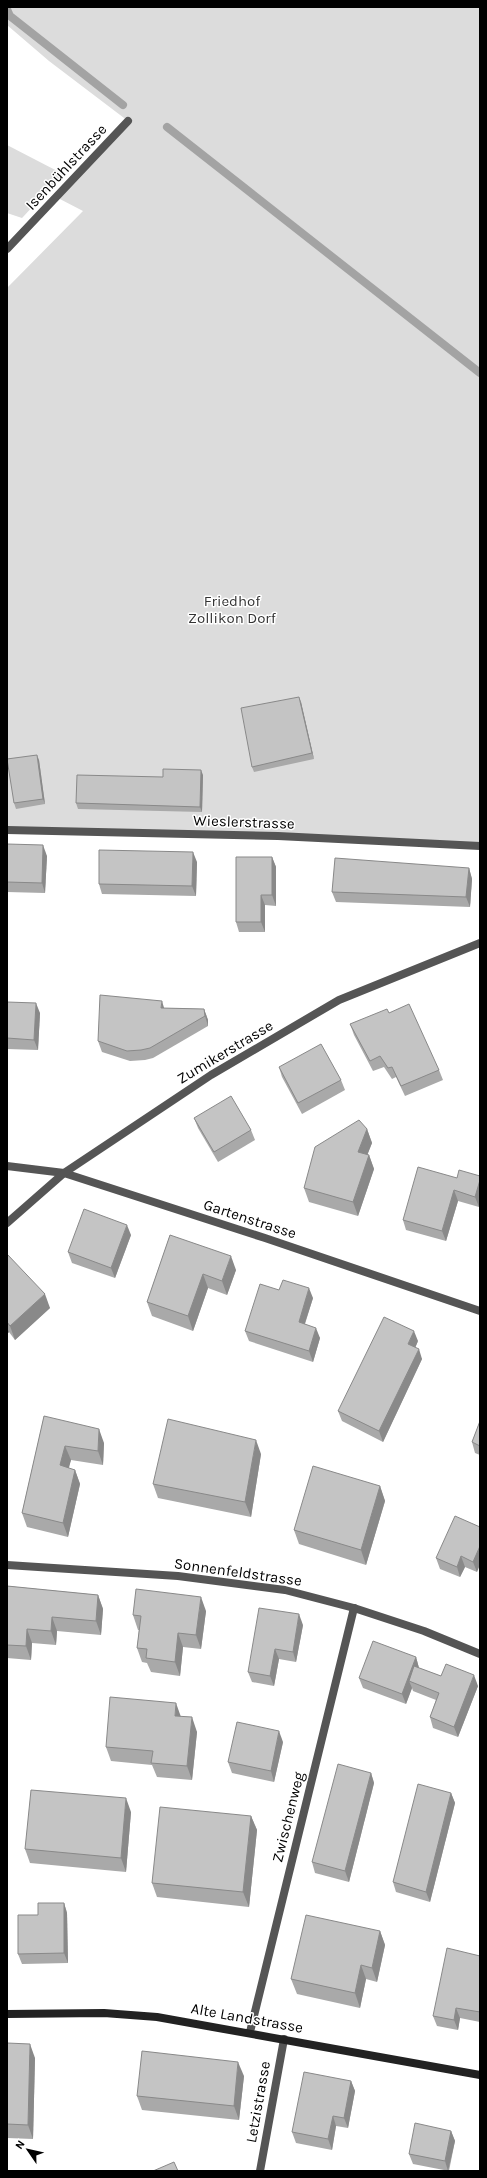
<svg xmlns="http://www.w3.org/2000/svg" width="487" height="2178" viewBox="0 0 487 2178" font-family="Karla,sans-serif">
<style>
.green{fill:#dcdcdc}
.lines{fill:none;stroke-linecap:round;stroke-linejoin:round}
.stream{stroke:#a3a3a3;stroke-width:8}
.street{stroke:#555;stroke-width:8}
.secondary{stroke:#222;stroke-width:8}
.wall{fill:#a9a9a9}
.shaded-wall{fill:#898989}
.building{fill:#c4c4c4;stroke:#898989}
.labels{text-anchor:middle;stroke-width:3;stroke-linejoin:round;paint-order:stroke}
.street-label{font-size:15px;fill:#000;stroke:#fff}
.park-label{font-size:15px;fill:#333;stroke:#fff}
</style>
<rect width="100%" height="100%" fill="#fff"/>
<g class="green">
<path d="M7,7H480V846L7,830V288L83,211L56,197L128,121L49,61L7,25Z"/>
<path d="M7,145L63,174L22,218L7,213Z"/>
</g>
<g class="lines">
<g class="stream">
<path d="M7,9L10,16L123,105"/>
<path d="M167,127L480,373"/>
</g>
<g class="street">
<path d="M7,249L128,121"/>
<path d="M7,830L278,836L480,846"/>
<path d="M7,1166L64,1173L265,1238L480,1311"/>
<path d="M7,1223L64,1173L211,1075L339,1000L480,943"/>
<path d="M7,1565L178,1576L285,1590L354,1608L424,1631L480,1654"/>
<path d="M250,2032L354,1608"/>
<path d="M260,2171L284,2039"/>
</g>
<path class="secondary" d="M7,2014L104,2013L157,2017L480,2075"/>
</g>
<g class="wall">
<path d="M301,702L314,759L254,772L252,767Z"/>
<path d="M39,760L45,804L16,809L14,803Z"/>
<path d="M203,775L202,812L78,809L76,803L163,777Z"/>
<path d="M7,844L47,856L45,893L7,892Z"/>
<path d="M272,857L276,867V906L265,905V932H239L236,922Z"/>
<path d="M197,862L196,896L102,894L99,884Z"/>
<path d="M469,868L472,879L470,907L336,902L332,892Z"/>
<path d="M7,1002L40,1013L38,1050L7,1049Z"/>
<path d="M164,1008L204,1009L208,1020V1026L153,1058L145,1060L130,1061L102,1052L98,1041Z"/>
<path d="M389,1013L439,1070L443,1080L405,1096L396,1077L392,1079L384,1067L373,1071L354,1035L350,1024Z"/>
<path d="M279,1067L341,1080L345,1090L302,1114L282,1077Z"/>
<path d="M194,1118L251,1130L255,1140L218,1162L198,1128Z"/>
<path d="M367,1129L372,1143L367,1155H369L374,1169L358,1216L309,1202L304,1188Z"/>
<path d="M480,1176V1204L479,1207L458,1201L446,1241L406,1230L403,1220L457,1178Z"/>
<path d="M131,1235L115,1278L72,1263L68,1252Z"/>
<path d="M170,1235L236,1270L227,1295L208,1288L193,1331L152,1316L147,1302Z"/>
<path d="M7,1254L50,1308L15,1340L9,1332L7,1334Z"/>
<path d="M279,1290L313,1298L305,1324L320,1338L313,1362L249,1341L245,1331Z"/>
<path d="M418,1341L415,1348L422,1359L383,1442L342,1421L338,1411Z"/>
<path d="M44,1416L104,1443L103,1465L71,1460L68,1468L75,1470L80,1484L68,1537L27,1527L22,1513Z"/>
<path d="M480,1421V1455L475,1453L472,1442Z"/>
<path d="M261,1454L251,1517L158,1498L153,1484Z"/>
<path d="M380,1486L385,1501L366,1565L299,1544L294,1530Z"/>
<path d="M480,1527L477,1572L465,1567L460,1577L440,1569L436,1558Z"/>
<path d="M7,1586L98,1595L103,1609L101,1635L57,1631L56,1645L32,1643L31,1660L7,1658Z"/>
<path d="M206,1611L201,1649L183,1647L180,1676L151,1672L147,1663L142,1662L137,1648L139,1630H138L133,1615Z"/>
<path d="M303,1625L296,1662L279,1659L274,1686L252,1682L248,1672Z"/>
<path d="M416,1657L419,1668L441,1676L478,1686L458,1737L433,1728L430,1717L436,1700L413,1691L412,1688L406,1704L363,1688L359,1678Z"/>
<path d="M181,1717L197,1732L192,1780L157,1777L152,1765L111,1761L106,1747Z"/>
<path d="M283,1742L274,1782L232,1773L228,1762Z"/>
<path d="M371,1773L374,1783L349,1882L315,1873L312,1862Z"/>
<path d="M451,1793L455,1803L430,1902L396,1892L393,1882Z"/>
<path d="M131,1812L126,1872L30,1863L25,1849Z"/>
<path d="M251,1816L257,1830L249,1907L157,1897L152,1883Z"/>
<path d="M64,1903L67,1913L68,1963L22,1964L18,1954L38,1915Z"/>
<path d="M380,1931L385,1945L377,1982L366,1979L360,2008L297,1994L291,1979Z"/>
<path d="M480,1956V2022L460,2018L458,2030L437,2026L433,2016Z"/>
<path d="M7,2043L35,2058L33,2139L7,2138Z"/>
<path d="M244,2076L239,2120L142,2110L137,2096Z"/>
<path d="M351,2081L355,2091L348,2128L336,2126L332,2150L296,2143L292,2132Z"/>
<path d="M451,2131L455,2141L449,2171L413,2164L409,2154Z"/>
</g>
<g class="shaded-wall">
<path d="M299,697L301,702L314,759L312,753Z"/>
<path d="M37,755L39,760L45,804L43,799Z"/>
<path d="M201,770L203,775L202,812L200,807Z"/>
<path d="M43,845L47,856L45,893L42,883Z"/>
<path d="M193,852L197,862L196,896L192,886Z"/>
<path d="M272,857L276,867V906L272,895Z"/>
<path d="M469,868L472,879L470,907L466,897Z"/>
<path d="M261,895L265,905V932L261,922Z"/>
<path d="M162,1001L165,1011L161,1008Z"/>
<path d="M36,1003L40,1013L38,1050L34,1040Z"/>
<path d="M204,1009L208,1020V1026L205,1016Z"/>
<path d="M367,1129L372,1143L363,1166L358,1152Z"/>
<path d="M369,1155L374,1169L358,1216L353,1202Z"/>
<path d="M480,1180V1204L479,1207L475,1197Z"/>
<path d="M454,1190L458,1201L446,1241L442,1231Z"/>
<path d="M127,1225L131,1235L115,1278L111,1268Z"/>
<path d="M231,1256L236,1270L227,1295L222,1281Z"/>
<path d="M203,1274L208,1288L193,1331L188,1316Z"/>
<path d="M309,1288L313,1298L302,1332L299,1322Z"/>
<path d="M45,1294L50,1308L15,1340L10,1326Z"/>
<path d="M7,1328L9,1332L7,1334Z"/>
<path d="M316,1328L320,1338L313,1362L309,1351Z"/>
<path d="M414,1331L418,1341L412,1355L408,1344Z"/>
<path d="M419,1349L422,1359L383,1442L379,1431Z"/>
<path d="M99,1429L104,1443L103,1465L98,1451Z"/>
<path d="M256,1440L261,1454L251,1517L245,1502Z"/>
<path d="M65,1446L71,1460L66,1479L60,1465Z"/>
<path d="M75,1470L80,1484L68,1537L63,1523Z"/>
<path d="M380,1486L385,1501L366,1565L361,1550Z"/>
<path d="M480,1546V1565L477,1572L473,1562Z"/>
<path d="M461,1556L465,1567L460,1577L457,1567Z"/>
<path d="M98,1595L103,1609L101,1635L96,1621Z"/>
<path d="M201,1597L206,1611L201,1649L196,1635Z"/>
<path d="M299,1614L303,1625L296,1662L293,1652Z"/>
<path d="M52,1617L57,1631L56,1645L51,1631Z"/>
<path d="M27,1629L32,1643L31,1660L26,1646Z"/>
<path d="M178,1633L183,1647L180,1676L175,1662Z"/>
<path d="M275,1649L279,1659L274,1686L270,1676Z"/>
<path d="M416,1657L419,1668L414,1683L409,1681L412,1688L406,1704L402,1694Z"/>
<path d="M474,1675L478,1686L458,1737L454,1727Z"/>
<path d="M176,1703L181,1717L175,1716Z"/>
<path d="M192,1717L197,1732L192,1780L187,1766Z"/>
<path d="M279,1731L283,1742L274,1782L271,1771Z"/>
<path d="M371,1773L374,1783L349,1882L345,1871Z"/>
<path d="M451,1793L455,1803L430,1902L426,1892Z"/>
<path d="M126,1798L131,1812L126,1872L121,1858Z"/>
<path d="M251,1816L257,1830L249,1907L243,1892Z"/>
<path d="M64,1903L67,1913L68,1963L64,1953Z"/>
<path d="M380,1931L385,1945L377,1982L372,1968Z"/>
<path d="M361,1965L366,1979L360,2008L355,1993Z"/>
<path d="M456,2008L460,2018L458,2030L454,2020Z"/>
<path d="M30,2044L35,2058L33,2139L28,2125Z"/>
<path d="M238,2062L244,2076L239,2120L234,2106Z"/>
<path d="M351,2081L355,2091L348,2128L344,2118Z"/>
<path d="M333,2116L336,2126L332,2150L328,2139Z"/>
<path d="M451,2131L455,2141L448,2171L445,2161Z"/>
</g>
<g class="building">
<path d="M299,697L312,753L252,767L241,708Z"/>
<path d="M37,755L43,799L14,803L7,759Z"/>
<path d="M163,769L201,770L200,807L76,803L77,775L163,777Z"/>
<path d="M7,844L43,845L42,883L7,882Z"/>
<path d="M99,850L193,852L192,886L99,884Z"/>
<path d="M236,857H272V895H261V922H236Z"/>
<path d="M335,858L469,868L466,897L332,892Z"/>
<path d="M100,995L162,1001L161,1008L204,1009L205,1016L150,1048L141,1050L127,1051L98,1041Z"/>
<path d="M7,1002L36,1003L34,1040L7,1038Z"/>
<path d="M409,1004L439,1070L401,1086L392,1067L388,1068L380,1056L370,1061L350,1024L387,1009L389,1013Z"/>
<path d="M321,1044L341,1080L298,1103L279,1067Z"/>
<path d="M231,1096L251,1130L214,1152L194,1118Z"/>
<path d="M359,1120L367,1129L358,1152L369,1155L353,1202L304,1188L315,1147Z"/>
<path d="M418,1167L457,1178L459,1170L480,1176V1180L475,1197L454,1190L442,1231L403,1220Z"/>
<path d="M84,1209L127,1225L111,1268L68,1252Z"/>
<path d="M170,1235L231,1256L222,1281L203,1274L188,1316L147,1302Z"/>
<path d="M7,1254L45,1294L10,1326L7,1322Z"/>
<path d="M283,1280L309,1288L299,1322L316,1328L309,1351L245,1331L260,1284L279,1290Z"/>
<path d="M384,1317L414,1331L408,1344L419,1349L379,1431L338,1411Z"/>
<path d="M44,1416L99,1429L98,1451L65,1446L60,1465L75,1470L63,1523L22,1513Z"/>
<path d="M168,1419L256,1440L245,1502L153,1484Z"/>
<path d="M480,1421V1446L472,1442Z"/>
<path d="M313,1466L380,1486L361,1550L294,1530Z"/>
<path d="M455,1516L480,1527V1546L473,1562L461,1556L457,1567L436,1558Z"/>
<path d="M7,1586L98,1595L96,1621L52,1617L51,1631L27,1629L26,1646L7,1645Z"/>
<path d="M136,1589L201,1597L196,1635L178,1633L175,1662L146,1658L147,1649L137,1648L141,1616L133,1615Z"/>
<path d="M259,1608L299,1614L293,1652L275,1649L270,1676L248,1672Z"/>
<path d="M373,1641L416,1657L402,1694L359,1678Z"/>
<path d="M446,1664L474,1675L454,1727L430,1717L439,1693L409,1681L414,1666L441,1676Z"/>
<path d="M110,1697L176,1703L175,1716L192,1717L187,1766L151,1763L153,1751L106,1747Z"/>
<path d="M237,1722L279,1731L271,1771L228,1762Z"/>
<path d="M338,1764L371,1773L345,1871L312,1862Z"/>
<path d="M418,1784L451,1793L426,1892L393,1882Z"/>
<path d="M31,1790L126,1798L121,1858L25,1849Z"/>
<path d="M160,1807L251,1816L243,1892L152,1883Z"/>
<path d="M38,1903H64V1953L18,1954V1915H38Z"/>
<path d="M306,1915L380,1931L372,1968L361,1965L355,1993L291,1979Z"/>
<path d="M447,1948L480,1956V2012L456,2008L454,2020L433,2016Z"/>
<path d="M7,2043L30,2044L28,2125L7,2124Z"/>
<path d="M142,2051L238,2062L234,2106L137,2096Z"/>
<path d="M304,2072L351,2081L344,2118L333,2116L328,2139L292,2132Z"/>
<path d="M415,2123L451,2131L445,2161L409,2154Z"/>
<path d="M174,2162L178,2171H153Z"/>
</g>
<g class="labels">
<g class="street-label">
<text transform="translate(66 167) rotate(-47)" y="5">Isenbühlstrasse</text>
<text transform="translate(244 822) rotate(2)" y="5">Wieslerstrasse</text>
<text transform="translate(225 1052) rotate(-31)" y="5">Zumikerstrasse</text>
<text transform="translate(250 1219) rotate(18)" y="5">Gartenstrasse</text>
<text transform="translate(238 1572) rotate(8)" y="5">Sonnenfeldstrasse</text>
<text transform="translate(288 1817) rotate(-76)" y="5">Zwischenweg</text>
<text transform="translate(247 2018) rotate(10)" y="5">Alte Landstrasse</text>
<text transform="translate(258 2102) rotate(-80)" y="5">Letzistrasse</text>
</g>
<g class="park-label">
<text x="232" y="606">Friedhof<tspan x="232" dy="17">Zollikon Dorf</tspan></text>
</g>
</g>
<rect width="487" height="2178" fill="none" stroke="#000000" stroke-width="16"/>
<g transform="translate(28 2150) rotate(304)" stroke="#ffffff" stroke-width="3" paint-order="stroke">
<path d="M0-3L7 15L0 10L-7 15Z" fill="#000000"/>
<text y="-6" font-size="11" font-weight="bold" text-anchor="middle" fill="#000000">N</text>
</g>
</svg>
